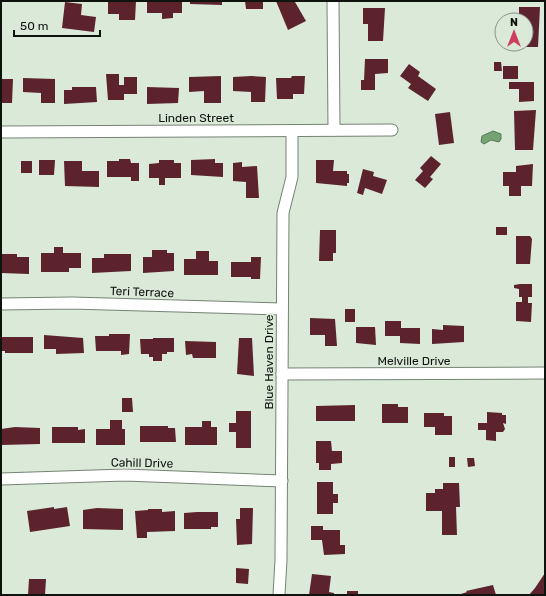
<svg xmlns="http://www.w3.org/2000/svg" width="546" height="596" viewBox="0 0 546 596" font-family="Rubik,sans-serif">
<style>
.water{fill:#76a373;stroke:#577855}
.building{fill:#5c232d}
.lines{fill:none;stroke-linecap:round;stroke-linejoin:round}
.minor-casing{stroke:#758374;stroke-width:13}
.minor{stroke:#fff;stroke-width:11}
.labels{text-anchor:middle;stroke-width:4;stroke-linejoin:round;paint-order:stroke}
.street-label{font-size:12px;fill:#0e130e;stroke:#dae9d8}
</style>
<rect width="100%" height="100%" fill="#dae9d8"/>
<path class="water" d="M493,131L501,134V139L499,142L491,140L484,144L481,142L482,136Z"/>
<g class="building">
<path d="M108,1H136L135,20H119V14H108Z"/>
<path d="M147,1H182V13H173V18L162,19V13H147Z"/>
<path d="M190,1H222V5L190,4Z"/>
<path d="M245,1H263V9H246Z"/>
<path d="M276,1L295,2L306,21L288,30Z"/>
<path d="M65,2L82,4L81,15L96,17L94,32L62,28Z"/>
<path d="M519,7H540L538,47H519V44H526V20H519Z"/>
<path d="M363,8H385L383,41H368V24H363Z"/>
<path d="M365,59H388V73L375,74V90H361V80H364Z"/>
<path d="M494,62H501L502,71H494Z"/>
<path d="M409,64L420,72L418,76L436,89L428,101L408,88L411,84L400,76Z"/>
<rect x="503" y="66" width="15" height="13"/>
<path d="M106,74H119V85H124V77H137V94H124V100H108Z"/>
<path d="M221,76V103H204V91L189,92V77Z"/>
<path d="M251,76L266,77L265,102H251V92L233,91V77Z"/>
<path d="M292,76H305L304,94H293V99H277L276,78H291Z"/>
<path d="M23,78L55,79V103H41V93L23,92Z"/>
<path d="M1,79H13L12,103H1Z"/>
<path d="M509,82H534V101L519,102V89H509Z"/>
<path d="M72,87H96L97,102L64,104V90H72Z"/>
<path d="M147,87L179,88L178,103L147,104Z"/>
<path d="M536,110L533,150H515L514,111Z"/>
<path d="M450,112L454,143L439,145L435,114Z"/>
<path d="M431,156L441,164L430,177L433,179L425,188L415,180L423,171L420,168Z"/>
<path d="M119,159H130L131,163H139V181H131V177H107V161H119Z"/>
<path d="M215,159V163H223V177L191,175V160Z"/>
<path d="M39,160H55L54,175H39Z"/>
<path d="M159,160H174V163H181V178H165V185H159V178H149V164L159,163Z"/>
<path d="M316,160H334L333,171H347V174H349V183H347V186L316,183Z"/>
<rect x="21" y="161" width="11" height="12"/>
<path d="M64,161H82V171H99V187L65,186Z"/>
<path d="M242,162V167L257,166L259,198H246V182L233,181V163Z"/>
<path d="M533,164L532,186H521V196H509V186H503V172H516V166Z"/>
<path d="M363,169L374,172L373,176L387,180L382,194L365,188L363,195L357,193Z"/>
<rect x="496" y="227" width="11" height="8"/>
<path d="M320,230H336V253H333V261H319Z"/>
<path d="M516,236H530L532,239L530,264H516Z"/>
<path d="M54,247H63V253H81V268H69V272H41V253H54Z"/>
<path d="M152,250H167V253H174V271L143,273V257H152Z"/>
<path d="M196,251H209V261H218V275H184V259H196Z"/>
<path d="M1,254H17V257H29V274L1,273Z"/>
<path d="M104,254H131V271L92,273V258H104Z"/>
<path d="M251,257H261L260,279H251V277H231V262H251Z"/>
<path d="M520,284H532V297H528V303H532L531,322L516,321V302H522V297H519V289L514,288V285Z"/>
<rect x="345" y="309" width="10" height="13"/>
<path d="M310,318L335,319L337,346H325V335H310Z"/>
<path d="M385,321H401V328H420V344L400,343V336H385Z"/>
<path d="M443,325L464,326V342L432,344V329L443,330Z"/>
<path d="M356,327H375L376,345L356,343Z"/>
<path d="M109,334H130L129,354L121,355V351H96L95,336H109Z"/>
<path d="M44,335L83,338L84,353L56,354V349H44Z"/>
<path d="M1,337H33V353H5V351H1Z"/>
<path d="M153,338H174V352H167V354H162V361H153V357H149V354H141L140,339H153Z"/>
<path d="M239,338H252L254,376L237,374Z"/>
<path d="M185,341L216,342V358H193L192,354L186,355Z"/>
<path d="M122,398H132L133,412H122Z"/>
<path d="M382,404H398V407H408V423H382Z"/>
<path d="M355,405V421H316V406Z"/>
<path d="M236,411H251V448H236V432H229V423H236Z"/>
<path d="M487,412L502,413V415H506V424L503,423L505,429L503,432H496V441L486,440V430H478V423H487Z"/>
<path d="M424,413H444V416H452V435H435V427H424Z"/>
<path d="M110,420H122V429H125V445H96V429H110Z"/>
<path d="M202,421H211V427H217V445H185V427H202Z"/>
<path d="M140,426H168V428H175L176,442H140Z"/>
<path d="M15,427L40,428V444L1,445V429Z"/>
<path d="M52,427H78V430L85,429V443H52Z"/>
<path d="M316,441H331L332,451H342V463L331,464V470H319V463H316Z"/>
<rect x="449" y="457" width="6" height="10"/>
<path d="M467,458H474L475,466L468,467Z"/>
<path d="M317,482H333V494H338V503H333V514H317Z"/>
<path d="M443,483H459L460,507H456L457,535H442V511H426V493H435V489H443Z"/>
<path d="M54,507V509L67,507L70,526L30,532L27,511Z"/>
<path d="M97,508L123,509V530L83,529V510Z"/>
<path d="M240,508H253L252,544L237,545L236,519H240Z"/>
<path d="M148,509H162V512L175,511V531L147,532V538H137L135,511L148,510Z"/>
<path d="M197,512H218V527H211V529H184V513Z"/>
<path d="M311,526H323V530H340V545H345V554L324,555L322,540H311Z"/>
<path d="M236,568L249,569L248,584L236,583Z"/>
<path d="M545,573L544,595H529L535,588Z"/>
<path d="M312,574L331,576L329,592L334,593V595H309Z"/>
<path d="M29,579H46L45,595H28Z"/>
<path d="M493,585L496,595H458L467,592L466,591Z"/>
<rect x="347" y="591" width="11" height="4"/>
</g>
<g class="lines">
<g class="minor-casing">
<g id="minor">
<path d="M333,1L334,130"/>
<path d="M1,132L392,130"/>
<path d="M1,304L72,303L282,309"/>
<path d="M282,374L545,373"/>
<path d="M1,479L125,475L282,481"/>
<path d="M279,595L281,560L283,213L292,177V131"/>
</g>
</g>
<use href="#minor" class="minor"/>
</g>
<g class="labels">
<g class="street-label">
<text x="196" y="122">Linden Street</text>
<text transform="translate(142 292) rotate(2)" y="4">Teri Terrace</text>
<text x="414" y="365">Melville Drive</text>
<text transform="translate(269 362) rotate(-90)" y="4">Blue Haven Drive</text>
<text transform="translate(142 463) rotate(1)" y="4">Cahill Drive</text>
</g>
</g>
<rect width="546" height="596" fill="none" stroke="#0e130e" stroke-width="4"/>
<g transform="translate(514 32)"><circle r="19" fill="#dae9d8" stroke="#889387"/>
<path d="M0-3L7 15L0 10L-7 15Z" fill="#ce3e5d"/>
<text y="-6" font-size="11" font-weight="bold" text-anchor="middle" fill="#0e130e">N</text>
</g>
<path d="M14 30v6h86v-6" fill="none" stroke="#0e130e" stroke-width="2"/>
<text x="20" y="30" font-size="12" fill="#0e130e" stroke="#dae9d8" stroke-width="3" paint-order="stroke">50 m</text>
</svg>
